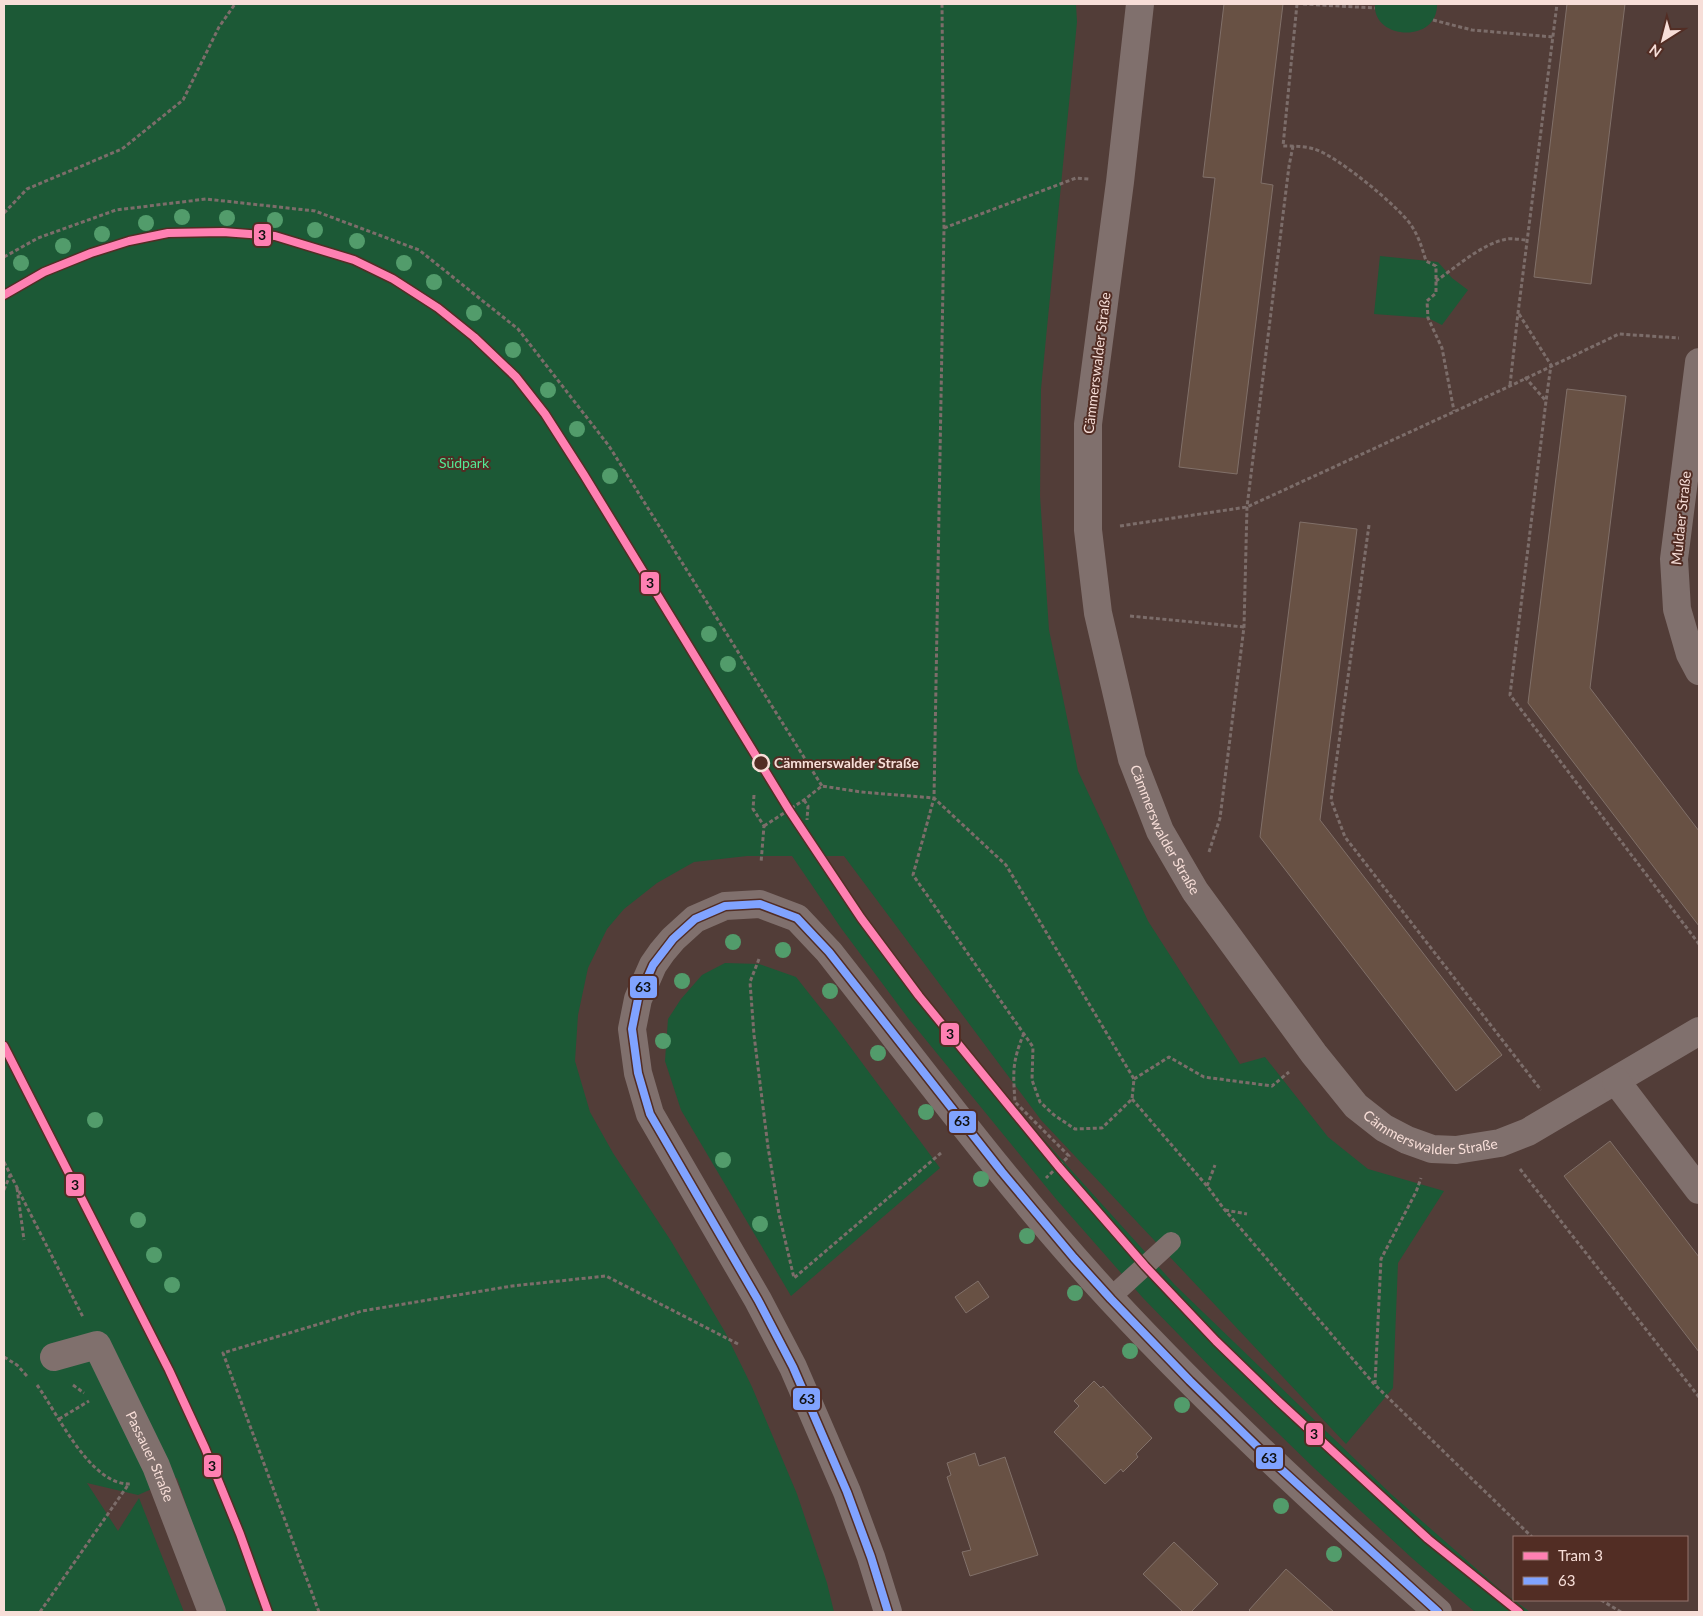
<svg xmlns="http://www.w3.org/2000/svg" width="1703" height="1616" viewBox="0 0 1703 1616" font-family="Lato,sans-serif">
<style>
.green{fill:#1c5936}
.building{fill:#685144;stroke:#817069}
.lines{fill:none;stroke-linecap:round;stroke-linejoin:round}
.path{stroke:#7c6d6a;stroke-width:3;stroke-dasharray:4 2.5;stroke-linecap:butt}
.lane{stroke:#80706d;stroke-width:20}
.street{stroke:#80706d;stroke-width:28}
.secondary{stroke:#80706d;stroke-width:28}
.bus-1-casing{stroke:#522d24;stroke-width:11}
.bus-1{stroke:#80a3ff;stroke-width:8}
.tram-1-casing{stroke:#522d24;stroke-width:11}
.tram-1{stroke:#ff80b2;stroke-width:8}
.tree{fill:#529c6b}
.stop-dot{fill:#522d24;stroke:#f7ded8;stroke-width:2.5}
.labels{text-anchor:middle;stroke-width:4;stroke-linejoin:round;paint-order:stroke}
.street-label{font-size:14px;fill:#f7ded8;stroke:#522d24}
.park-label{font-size:14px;fill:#52e995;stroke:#522d24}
.stop-label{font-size:14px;font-weight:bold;fill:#f7ded8;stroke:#522d24;text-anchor:start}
.line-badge{stroke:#522d24;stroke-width:2}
.pale-badge-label{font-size:14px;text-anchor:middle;font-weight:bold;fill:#111}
</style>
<rect width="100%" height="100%" fill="#523d38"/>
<g class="green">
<path d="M4,4H1076L1077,22L1041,389L1040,496L1049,630L1078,771L1148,921L1240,1064L1265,1057L1328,1137L1368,1169L1444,1191L1398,1263L1393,1388L1346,1444L1041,1120L844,856H824L846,890L935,1013L1017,1110L1175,1285L1391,1494L1504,1593L1530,1612H1475L1413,1559L1314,1468L1217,1374L1143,1298L1056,1199L908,1018L841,928L792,856H747L694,862L657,883L624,909L607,929L588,968L578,1015L575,1061L590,1112L613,1153L671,1241L725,1332L752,1387L797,1494L827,1583L834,1612H223L177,1478L138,1495L87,1483L118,1531L139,1498L184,1612H4Z"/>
<path d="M1375,4H1437C1438,44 1372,40 1375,4Z"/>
<path d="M1380,256L1438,262L1452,278L1468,290L1442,325L1428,318L1374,314Z"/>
<path d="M725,963L759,964L796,977L834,1025L940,1168L791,1296L681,1110L665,1061L668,1019L681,999L702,975Z"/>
</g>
<g class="building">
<path d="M1224,4H1283L1261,183L1273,185L1237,474L1179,467L1215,178L1203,177Z"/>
<path d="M1567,4H1625L1591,284L1534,277Z"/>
<path d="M1567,389L1626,396L1590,688L1699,831V926L1528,703Z"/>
<path d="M1300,522L1357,529L1320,820L1502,1055L1456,1091L1260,837Z"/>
<path d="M1610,1141L1699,1257V1352L1564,1176Z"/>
<path d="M978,1281L989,1297L966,1313L955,1297Z"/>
<path d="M1094,1381L1101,1388L1103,1386L1152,1438L1136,1454L1138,1457L1123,1472L1121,1469L1105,1484L1054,1432L1079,1406L1074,1401Z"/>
<path d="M975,1453L979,1466L1005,1457L1038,1555L970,1576L962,1552L971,1550L947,1477L951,1475L947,1463Z"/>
<path d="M1174,1542L1218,1584L1191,1612H1183L1143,1574Z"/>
<path d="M1286,1569L1334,1612H1251L1249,1610Z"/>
</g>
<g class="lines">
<g class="path">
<path d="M1297,4L1283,146C1293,146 1304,146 1314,149C1336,155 1398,206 1411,225C1419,237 1422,248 1426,261L1436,266V293L1427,301L1428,318L1442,348L1454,411"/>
<path d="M1303,4L1375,8"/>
<path d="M1433,20L1472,30L1553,37"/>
<path d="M4,213L27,189L122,149L183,100L219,27L235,4"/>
<path d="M944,228L1076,178L1089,179"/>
<path d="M4,257L38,238L116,210L206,199L315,211L419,250L518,329L609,446L822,786"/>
<path d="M1436,281C1456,267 1483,243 1507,239C1513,238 1521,240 1527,240"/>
<path d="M1519,314L1551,365L1546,401"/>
<path d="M1525,377L1546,401L1510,695L1699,944"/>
<path d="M1510,385L1518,313L1557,4"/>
<path d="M1369,525L1331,800L1345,837L1541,1090"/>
<path d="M1120,526L1247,507L1510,386L1619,334L1679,338"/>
<path d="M1130,616L1244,627"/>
<path d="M754,795L753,809L764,826L761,863"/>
<path d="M804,800L808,806L807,820"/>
<path d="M764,826L804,800L822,786L861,792L934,798L1006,865L1134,1079L1132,1099L1102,1128L1075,1129L1054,1115L1040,1102L1032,1080L1033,1047L913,875L934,798L944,228L942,4"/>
<path d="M1209,852L1220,818L1244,627L1247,507L1289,166L1293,146"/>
<path d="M759,959L750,982L754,1035L768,1147L779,1214L794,1278L941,1153"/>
<path d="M1024,1033C1012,1062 1013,1072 1015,1102L1069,1156L1046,1178"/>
<path d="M1134,1079L1169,1057L1204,1077L1272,1086L1289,1072"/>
<path d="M1132,1099L1207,1186L1224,1209L1375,1385L1532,1537"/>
<path d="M4,1162L83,1317"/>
<path d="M1520,1169L1699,1397"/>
<path d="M1207,1186L1215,1165"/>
<path d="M17,1188L24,1240"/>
<path d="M4,1190L10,1175"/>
<path d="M1225,1210L1247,1214"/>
<path d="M4,1357L17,1365L27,1376"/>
<path d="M1375,1384L1381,1259L1416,1192L1421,1178"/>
<path d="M37,1385C58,1414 90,1485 130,1484"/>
<path d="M73,1385L84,1393"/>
<path d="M59,1419L89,1401"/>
<path d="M1601,1600L1621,1612"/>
<path d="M40,1612L128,1485"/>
<path d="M319,1612L223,1353L362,1311L512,1286L606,1276L738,1344"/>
</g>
<path class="lane" d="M1110,1298L1171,1242"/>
<g class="street">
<path id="s1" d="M1140,4L1120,182L1088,424V530L1098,613L1132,759L1160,831L1195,891L1314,1054L1356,1106L1384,1128L1407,1140L1432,1149L1456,1150L1500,1143L1528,1132L1699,1031"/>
<path d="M1699,362L1674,559L1677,609L1690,654L1699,671"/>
<path d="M1616,1081L1699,1190"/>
<path id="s2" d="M54,1357L97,1345L156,1466L212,1612"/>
</g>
<path class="secondary" d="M888,1612L871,1557L847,1492L793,1367L758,1300L650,1114L638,1073L632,1029L638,999L653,965L662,952L673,939L695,919L725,906L760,904L797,918L829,952C921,1069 1010,1190 1111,1299C1214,1410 1325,1513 1438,1612"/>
<g class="bus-1-casing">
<path id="bus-1" d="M888,1612L871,1557L847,1492L793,1367L758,1300L650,1114L638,1073L632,1029L638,999L653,965L673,939L695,919L725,906L760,904L797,918L829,952L1002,1172L1074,1258L1111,1299L1190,1381L1271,1460L1438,1612"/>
</g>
<use href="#bus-1" class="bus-1"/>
<g class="tram-1-casing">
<g id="tram-1">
<path d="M4,295L44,272L91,253L129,241L168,233L223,232L275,236L354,260L393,279L438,308L474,337L516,377L545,414L584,475L789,810L861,918L919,996L1058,1166L1145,1266L1216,1341L1277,1400L1428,1539L1519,1612"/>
<path d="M4,1046L169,1370L205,1448L240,1534L268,1612"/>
</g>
</g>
<use href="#tram-1" class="tram-1"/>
</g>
<g class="tree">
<circle cx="182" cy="217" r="8"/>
<circle cx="227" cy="218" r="8"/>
<circle cx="275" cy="220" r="8"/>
<circle cx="146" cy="223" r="8"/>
<circle cx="315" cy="230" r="8"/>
<circle cx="102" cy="234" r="8"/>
<circle cx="357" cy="241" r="8"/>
<circle cx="63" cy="246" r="8"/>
<circle cx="21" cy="263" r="8"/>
<circle cx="404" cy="263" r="8"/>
<circle cx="434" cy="282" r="8"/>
<circle cx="474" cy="313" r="8"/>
<circle cx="513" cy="350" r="8"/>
<circle cx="548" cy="390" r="8"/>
<circle cx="577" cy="429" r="8"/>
<circle cx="610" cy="476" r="8"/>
<circle cx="709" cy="634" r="8"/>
<circle cx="728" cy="664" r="8"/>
<circle cx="733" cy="942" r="8"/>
<circle cx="783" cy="950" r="8"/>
<circle cx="682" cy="981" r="8"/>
<circle cx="830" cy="991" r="8"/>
<circle cx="663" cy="1041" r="8"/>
<circle cx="878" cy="1053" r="8"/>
<circle cx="926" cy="1112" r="8"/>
<circle cx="95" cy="1120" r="8"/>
<circle cx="723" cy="1160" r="8"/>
<circle cx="981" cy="1179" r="8"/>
<circle cx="138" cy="1220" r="8"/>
<circle cx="760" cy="1224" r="8"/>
<circle cx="1027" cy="1236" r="8"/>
<circle cx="154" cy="1255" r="8"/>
<circle cx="172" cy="1285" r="8"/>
<circle cx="1075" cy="1293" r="8"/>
<circle cx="1130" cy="1351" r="8"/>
<circle cx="1182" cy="1405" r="8"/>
<circle cx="1281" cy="1506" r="8"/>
<circle cx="1334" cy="1554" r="8"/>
</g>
<circle class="stop-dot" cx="761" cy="763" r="8"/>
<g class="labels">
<g class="street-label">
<text transform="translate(1097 363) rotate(-83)" y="5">Cämmerswalder Straße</text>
<text transform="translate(1681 518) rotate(-84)" y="5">Muldaer Straße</text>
<text dy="5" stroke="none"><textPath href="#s1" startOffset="841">Cämmerswalder Straße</textPath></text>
<text dy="5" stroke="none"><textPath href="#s1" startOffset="1261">Cämmerswalder Straße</textPath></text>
<text dy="5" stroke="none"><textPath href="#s2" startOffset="168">Passauer Straße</textPath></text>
</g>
<g class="park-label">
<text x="464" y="468">Südpark</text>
</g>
<g class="stop-label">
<text x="774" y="768">Cämmerswalder Straße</text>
</g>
</g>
<g class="line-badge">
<rect x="253" y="223" width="19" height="24" rx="5" fill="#ff80b2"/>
<rect x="640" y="571" width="20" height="24" rx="5" fill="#ff80b2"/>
<rect x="629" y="975" width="29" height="24" rx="5" fill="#80a3ff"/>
<rect x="940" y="1022" width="20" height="24" rx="5" fill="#ff80b2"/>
<rect x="948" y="1110" width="29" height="24" rx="5" fill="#80a3ff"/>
<rect x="65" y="1173" width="20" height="24" rx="5" fill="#ff80b2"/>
<rect x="792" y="1387" width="29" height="24" rx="5" fill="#80a3ff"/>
<rect x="1305" y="1422" width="19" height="24" rx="5" fill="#ff80b2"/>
<rect x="1255" y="1446" width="29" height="24" rx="5" fill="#80a3ff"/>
<rect x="203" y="1454" width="19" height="24" rx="5" fill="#ff80b2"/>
</g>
<g class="pale-badge-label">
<text x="262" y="240">3</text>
<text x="650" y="588">3</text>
<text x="643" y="992">63</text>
<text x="950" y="1039">3</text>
<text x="962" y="1126">63</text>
<text x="75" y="1190">3</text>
<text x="807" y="1404">63</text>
<text x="1314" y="1439">3</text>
<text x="1269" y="1463">63</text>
<text x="212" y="1471">3</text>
</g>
<rect width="1703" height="1616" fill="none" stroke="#f7ded8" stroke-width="10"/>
<rect x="1513" y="1536" width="175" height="65" fill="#522d24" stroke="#94746c"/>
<rect x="1523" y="1552" width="25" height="8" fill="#ff80b2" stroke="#94746c"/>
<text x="1558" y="1561" font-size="15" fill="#f7ded8">Tram 3</text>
<rect x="1523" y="1577" width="25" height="8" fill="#80a3ff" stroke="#94746c"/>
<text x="1558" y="1586" font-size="15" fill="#f7ded8">63</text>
<g transform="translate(1663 40) rotate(216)" stroke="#522d24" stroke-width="4" paint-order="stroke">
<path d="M0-4L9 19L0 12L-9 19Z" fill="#f7ded8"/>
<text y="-8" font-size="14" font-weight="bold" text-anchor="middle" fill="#f7ded8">N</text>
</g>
</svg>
